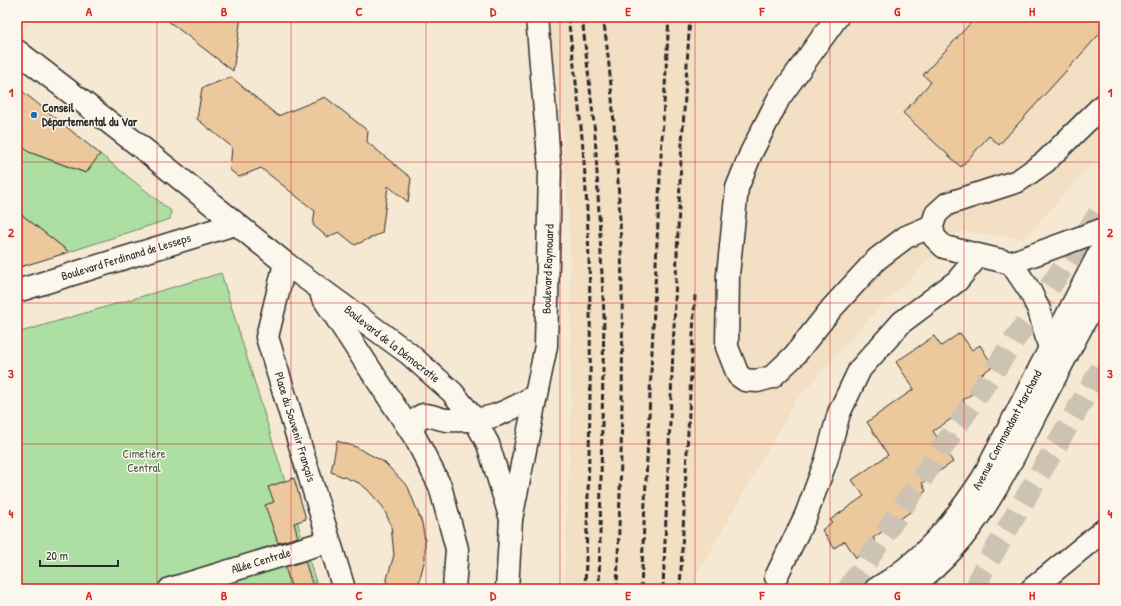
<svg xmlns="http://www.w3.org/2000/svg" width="1121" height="606" viewBox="0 0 1121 606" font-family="'Patrick Hand',sans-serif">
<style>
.built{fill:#f3dfc4}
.green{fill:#acdfa1;stroke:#6c8566}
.building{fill:#ecc99d;stroke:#2b2b2b}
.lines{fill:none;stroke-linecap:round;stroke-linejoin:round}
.highway-tunnel{stroke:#cdc3b2;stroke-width:22;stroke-dasharray:22 11;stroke-linecap:butt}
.minor-casing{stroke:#2b2b2b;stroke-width:25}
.major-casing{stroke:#2b2b2b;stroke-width:25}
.minor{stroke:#fbf7ec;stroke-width:22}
.major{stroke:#fbf7ec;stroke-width:22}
.rail{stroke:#2b2b2b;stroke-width:3;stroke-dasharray:6 3;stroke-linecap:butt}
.grid{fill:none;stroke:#d62828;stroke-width:1;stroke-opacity:0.55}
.poi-dot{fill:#1f6fb2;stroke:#fbf7ec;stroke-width:1.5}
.labels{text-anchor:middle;stroke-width:3;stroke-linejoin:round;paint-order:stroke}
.poi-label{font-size:12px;font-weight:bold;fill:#2b2b2b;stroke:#fbf7ec;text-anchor:start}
.street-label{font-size:12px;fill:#2b2b2b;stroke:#fbf7ec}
.park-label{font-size:12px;fill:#4b5848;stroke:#fbf7ec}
.neatline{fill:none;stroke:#d62828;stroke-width:1.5}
.grid-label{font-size:13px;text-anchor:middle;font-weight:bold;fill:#d62828}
</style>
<rect width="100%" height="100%" fill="#f6e9d4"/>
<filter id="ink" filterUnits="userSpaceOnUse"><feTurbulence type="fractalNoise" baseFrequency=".025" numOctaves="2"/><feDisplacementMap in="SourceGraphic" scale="8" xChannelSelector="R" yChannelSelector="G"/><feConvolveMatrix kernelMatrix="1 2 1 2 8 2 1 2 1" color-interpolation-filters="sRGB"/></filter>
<g filter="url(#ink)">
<path class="built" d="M546,17H1104V150L1024,239L960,231L876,311L795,402L696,577V589H564L571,408L570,245L562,128Z"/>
<g class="green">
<path d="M17,142L29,152L85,173L100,154L171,211L170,219L69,252L17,211Z"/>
<path d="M221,273L318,589H17V333Z"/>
</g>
<g class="building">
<path d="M163,17H241L233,71Z"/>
<path d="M976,17H1104V29L999,145L989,136L961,167L903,113L931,82L923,75Z"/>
<path d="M231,77L278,116L325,97L368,131L367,142L411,178L408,202L388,186L382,233L355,245L339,232L327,237L313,225L315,211L261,168L239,177L230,170L232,147L197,119L202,88Z"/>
<path d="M17,87L100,154L86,173L29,152L17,142Z"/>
<path d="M17,211L69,252L17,268Z"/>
<path d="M960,333L972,350L980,345L993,366L979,376L985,385L963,400L968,408L933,431L953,462L922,483L926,491L909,503L913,510L873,538L876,543L856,558L845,541L834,548L822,530L832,522L830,520L864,496L852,480L888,455L867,422L914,389L896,362L934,336L941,346Z"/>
<path d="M337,441L356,447L384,462L408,487L422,523L425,541V559L417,589H384L394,555L391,525L383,507L367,489L359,483L331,472Z"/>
<path d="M294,478L306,519L294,523L298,537L278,543L265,505L274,502L268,487Z"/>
<path d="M305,561L314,589H292L285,567Z"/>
</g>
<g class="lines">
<g class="highway-tunnel">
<path d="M848,589L1104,206"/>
<path d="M976,589L981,574L1104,364"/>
</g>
<g class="minor-casing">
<g id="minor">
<path d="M837,17L779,98L751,153L737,188L728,275L727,347L738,375L745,380L757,381L772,377L794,356L832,308L877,259L906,237L932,226"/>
<path d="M1104,104L1045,162L1018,181L947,204L936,214L932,226L934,237L944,247L1011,263L1104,229"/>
<path d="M285,263L267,337L344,589"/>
<path d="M1011,263L1030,291L1039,310L1050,349"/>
<path d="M17,291L235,224"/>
<path d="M412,432C414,427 417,416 423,415C431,414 440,420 448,420C487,422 502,415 535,396"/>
<path d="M511,519L546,346L550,171L537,17"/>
<path d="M776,577L806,515L826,461L839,413L860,369L902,322L957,281L978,256"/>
<path d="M170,589L329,541"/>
<path d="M1032,589L1104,530"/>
</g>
</g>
<g class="major-casing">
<g id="major">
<path d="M17,51L141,147L285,263L408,353L452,392L475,420L488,444L511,519L507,589"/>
<path d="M322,296L416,439L440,486L457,549L454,589"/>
<path d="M876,589C922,563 954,522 983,478L1104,244"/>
<path d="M907,589C970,548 1003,477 1036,413C1059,370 1081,327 1104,285"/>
</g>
</g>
<use href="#minor" class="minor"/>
<use href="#major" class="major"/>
<g class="rail">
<path d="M568,17C573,57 578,97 582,137C595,287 590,439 585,589"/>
<path d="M582,17L595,133L604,316L599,589"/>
<path d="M603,17C609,57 612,97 615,138C627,288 622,438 617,589"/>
<path d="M641,589L661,156L669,17"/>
<path d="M663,589L681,159L690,17"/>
<path d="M680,589L695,295"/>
</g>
</g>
</g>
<path class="grid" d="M157,17V589M291,17V589M426,17V589M560,17V589M695,17V589M830,17V589M964,17V589M17,162H1104M17,303H1104M17,444H1104"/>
<circle class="poi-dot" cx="34" cy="115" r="4"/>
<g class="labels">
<g class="poi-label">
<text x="42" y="112">Conseil<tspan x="42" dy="14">Départemental du Var</tspan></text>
</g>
<g class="street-label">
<text transform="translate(126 257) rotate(-17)" y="4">Boulevard Ferdinand de Lesseps</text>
<text transform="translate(548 269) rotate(-88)" y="4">Boulevard Raynouard</text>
<text transform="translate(392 344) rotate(38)" y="4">Boulevard de la Démocratie</text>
<text transform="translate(295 427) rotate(73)" y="4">Place du Souvenir Français</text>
<text transform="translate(1007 430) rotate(-62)" y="4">Avenue Commandant Marchand</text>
<text transform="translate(261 561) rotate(-17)" y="4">Allée Centrale</text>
</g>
<g class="park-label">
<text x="144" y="458">Cimetière<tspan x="144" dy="14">Central</tspan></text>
</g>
</g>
<rect width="1121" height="606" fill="none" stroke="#fbf7ec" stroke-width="44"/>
<path d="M40 560v6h78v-6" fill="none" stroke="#2b2b2b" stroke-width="2"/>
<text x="46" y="560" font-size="12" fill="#2b2b2b" stroke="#fbf7ec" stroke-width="3" paint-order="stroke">20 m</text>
<rect x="22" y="22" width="1077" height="562" class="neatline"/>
<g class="grid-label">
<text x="89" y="16">A</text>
<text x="224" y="16">B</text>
<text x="359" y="16">C</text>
<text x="493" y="16">D</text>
<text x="628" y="16">E</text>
<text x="762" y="16">F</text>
<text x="897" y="16">G</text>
<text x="1032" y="16">H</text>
<text x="11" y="97">1</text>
<text x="1110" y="97">1</text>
<text x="11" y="237">2</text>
<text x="1110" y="237">2</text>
<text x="11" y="378">3</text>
<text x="1110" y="378">3</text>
<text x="11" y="518">4</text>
<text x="1110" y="518">4</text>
<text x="89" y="600">A</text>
<text x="224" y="600">B</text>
<text x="359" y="600">C</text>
<text x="493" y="600">D</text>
<text x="628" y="600">E</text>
<text x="762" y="600">F</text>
<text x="897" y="600">G</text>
<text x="1032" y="600">H</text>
</g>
</svg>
